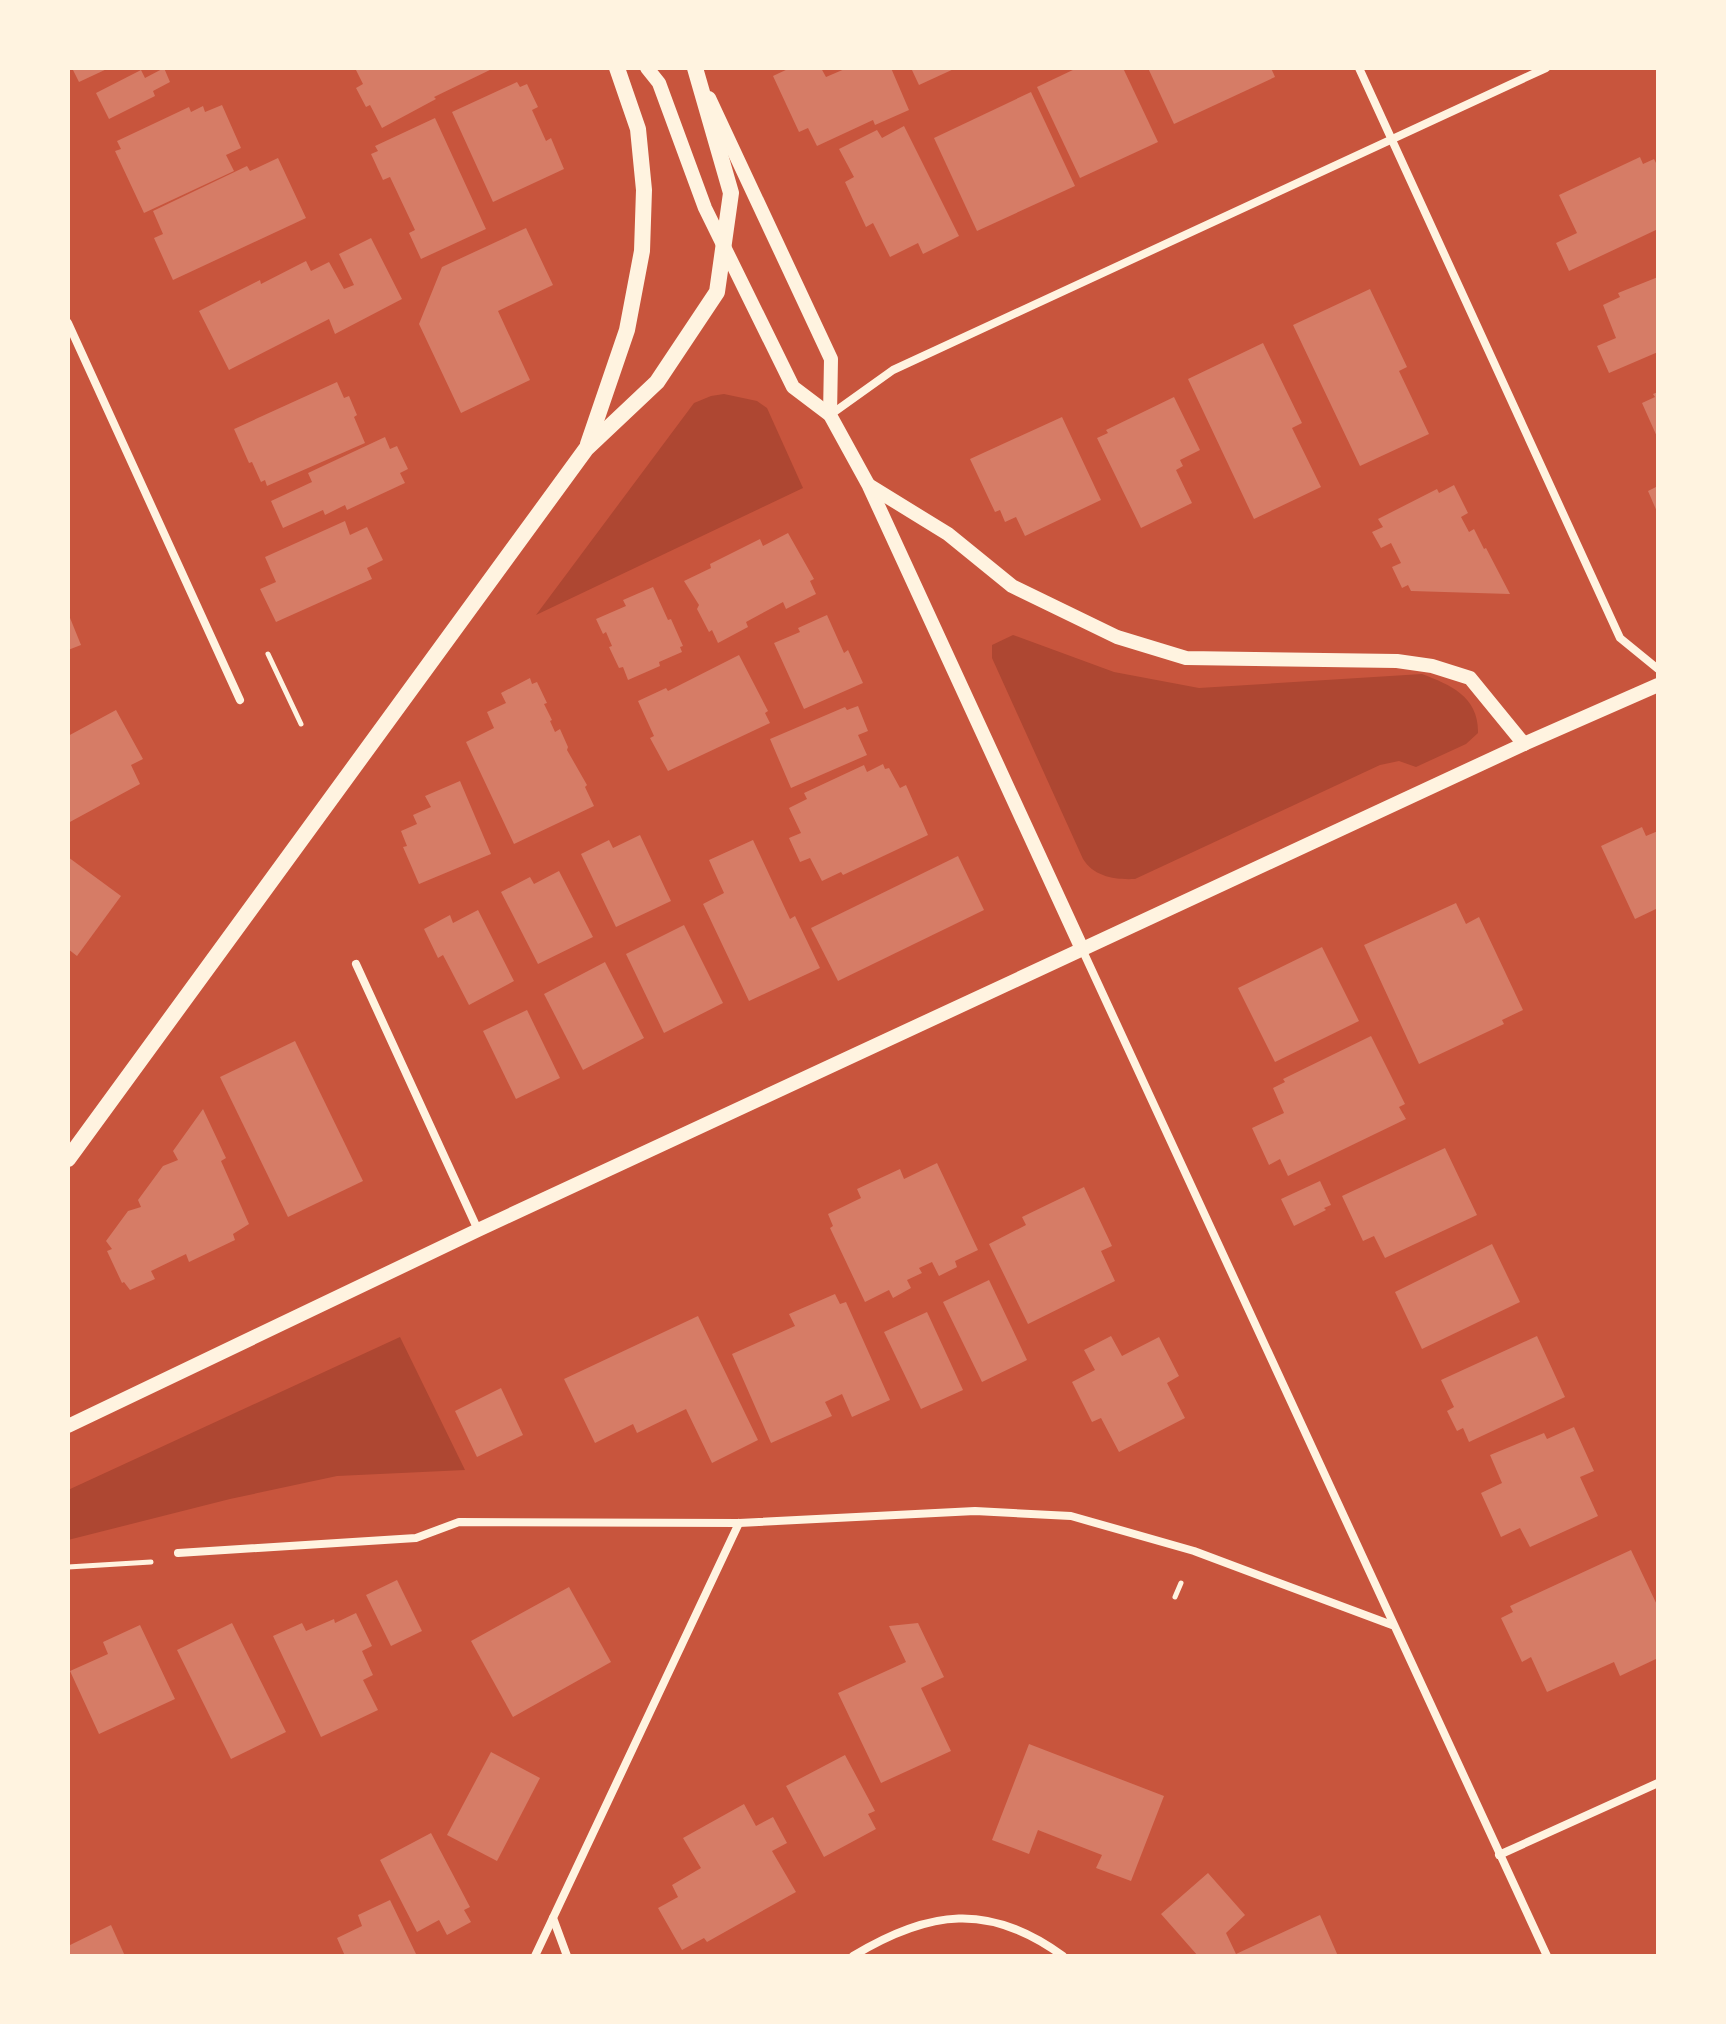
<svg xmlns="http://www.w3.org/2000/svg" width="1726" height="2024" viewBox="0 0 1726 2024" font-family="'Source Sans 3',sans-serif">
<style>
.green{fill:#ae4732}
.building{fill:#d67c66}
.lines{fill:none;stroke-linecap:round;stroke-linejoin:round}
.path{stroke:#fff3e0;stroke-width:5}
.minor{stroke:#fff3e0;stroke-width:8}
.tertiary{stroke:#fff3e0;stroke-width:14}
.secondary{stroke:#fff3e0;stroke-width:16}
</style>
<rect width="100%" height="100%" fill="#c8553d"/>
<g class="green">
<path d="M724,394L757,401L767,408L803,488L536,615L694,403L711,396Z"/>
<path d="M1013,635L1114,672L1199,688L1422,674C1451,685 1479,697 1478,733L1466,744L1416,767L1399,761L1380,765L1135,879C1116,880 1094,877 1083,859L992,658V645Z"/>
<path d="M400,1337L465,1470L337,1476L230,1499L68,1540V1490Z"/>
</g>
<g class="building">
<path d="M72,68H109L79,82Z"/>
<path d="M164,68L170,82L153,91L155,96L109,119L96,93L141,70L145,78Z"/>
<path d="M355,68H494L434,97L436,99L382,128L370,105L366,107L356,88L363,84Z"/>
<path d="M790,68H821L826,77L847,68H891L909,110L875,125L873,120L817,146L808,128L799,132L773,76Z"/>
<path d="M911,68H956L919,85Z"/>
<path d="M1077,68H1123L1158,142L1080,178L1037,87Z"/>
<path d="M1148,68H1271L1275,77L1174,124Z"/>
<path d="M517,82L520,87L527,84L538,107L532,110L546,141L551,138L564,169L493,202L452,112Z"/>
<path d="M1031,92L1075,186L977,231L934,138Z"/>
<path d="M222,105L241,148L226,155L234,171L144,213L115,151L121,149L117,141L189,107L191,112L203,106L205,112Z"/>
<path d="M435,118L486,229L421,259L409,233L415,230L390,177L383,180L371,154L378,151L375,146Z"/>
<path d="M904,126L959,236L923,254L918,243L890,257L873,223L866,227L845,182L854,177L839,149L877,130L882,138Z"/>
<path d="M1640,157L1643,164L1654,159L1658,167V229L1569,271L1556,243L1577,233L1559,195Z"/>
<path d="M278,158L306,218L173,280L154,238L163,234L153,211L247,166L250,171Z"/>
<path d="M526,228L553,285L498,311L530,380L461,413L419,324L442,267Z"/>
<path d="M371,238L402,299L335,334L329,319L229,370L199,311L260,280L261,284L306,261L311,271L329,262L344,289L354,285L339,254Z"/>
<path d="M1658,277V352L1609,373L1597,346L1616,338L1603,305L1620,297L1618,293Z"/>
<path d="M1370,289L1407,367L1399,371L1429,434L1360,466L1293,325Z"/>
<path d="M1263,343L1302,423L1292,428L1321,487L1254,519L1188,379Z"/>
<path d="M337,382L344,398L349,396L357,415L354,417L365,443L267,486L265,480L261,482L252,462L249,463L234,429Z"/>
<path d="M1658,392V439L1642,403L1655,397L1653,394Z"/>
<path d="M1174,397L1200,450L1180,460L1183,466L1176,470L1192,503L1141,528L1097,438L1108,433L1106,430Z"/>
<path d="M1062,417L1101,500L1025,536L1016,517L1005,522L1000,510L995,512L970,459Z"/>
<path d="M385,437L390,449L397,446L408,469L400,473L405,483L347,510L345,505L325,515L323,510L283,528L271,501L312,482L308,473Z"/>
<path d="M1454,485L1468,513L1461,517L1469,532L1474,529L1484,549L1486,548L1510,594L1411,591L1408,585L1402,588L1392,567L1401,563L1391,543L1381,548L1372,532L1383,527L1378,519L1437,489L1439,493Z"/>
<path d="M1658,486V514L1648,491Z"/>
<path d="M345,521L350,535L367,527L383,560L367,568L372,579L276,622L260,589L276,582L265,557Z"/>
<path d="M788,533L814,579L810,581L816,594L786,609L783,602L746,622L748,627L718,643L712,630L709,632L697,609L699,605L684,581L711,568L710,564L760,539L763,546Z"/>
<path d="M653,587L668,620L671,619L683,646L680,647L682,652L659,662L660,666L628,680L623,667L619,668L609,647L612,646L606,632L603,634L596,619L626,606L623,600Z"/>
<path d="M68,613L81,645L68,650Z"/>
<path d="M827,615L844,653L848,650L863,683L804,709L774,643L800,632L798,628Z"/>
<path d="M739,655L768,711L765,713L770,723L668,771L650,738L654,736L638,701L666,688L668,691Z"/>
<path d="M530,678L532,684L537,682L547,703L544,704L552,720L550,721L555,732L560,729L568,747L567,750L587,785L585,787L594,806L514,844L466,742L494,728L487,712L506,703L501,693Z"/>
<path d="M858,706L868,731L858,735L867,755L791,788L770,739L845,707L847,710Z"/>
<path d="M116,710L143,759L131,765L140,784L68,823V736Z"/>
<path d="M883,764L885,769L889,768L900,788L906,785L928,835L843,875L841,872L822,881L810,858L800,862L789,838L801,833L789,808L807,799L804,793L864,765L867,772Z"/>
<path d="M460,781L491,854L419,884L403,847L407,846L401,831L417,824L413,815L431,807L425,796Z"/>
<path d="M1642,827L1646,836L1658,831V908L1635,919L1601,846Z"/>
<path d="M640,835L671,901L616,927L581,854L609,840L613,848Z"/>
<path d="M753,840L790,919L795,916L820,968L749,1001L703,904L724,893L709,860Z"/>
<path d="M958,856L984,910L838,981L811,928Z"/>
<path d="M68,857L121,896L77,956L68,949Z"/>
<path d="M559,871L593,937L538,964L501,892L530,877L534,884Z"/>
<path d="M1456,903L1466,924L1479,917L1523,1010L1502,1020L1504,1024L1419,1064L1364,945Z"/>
<path d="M478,910L514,981L469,1005L443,955L438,958L424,929L450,915L453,923Z"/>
<path d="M684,925L723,1003L664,1033L626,954Z"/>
<path d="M1322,947L1359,1021L1275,1062L1238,988Z"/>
<path d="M605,962L644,1038L583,1070L544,994Z"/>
<path d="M527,1010L560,1078L516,1099L483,1031Z"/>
<path d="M1371,1036L1405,1104L1399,1107L1406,1119L1288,1176L1280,1159L1269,1165L1252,1128L1284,1113L1273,1088L1285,1082L1283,1079Z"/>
<path d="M295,1041L363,1181L288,1217L220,1077Z"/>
<path d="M203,1109L226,1158L221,1161L249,1224L233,1234L235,1240L189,1262L186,1254L151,1271L155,1279L130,1290L124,1282L122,1283L107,1251L112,1249L106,1241L128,1211L141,1207L138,1200L163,1166L178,1160L173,1151Z"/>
<path d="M1445,1148L1477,1215L1385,1258L1374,1236L1363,1241L1342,1196Z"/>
<path d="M937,1163L978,1250L955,1261L957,1267L939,1276L932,1262L919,1268L922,1273L907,1280L911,1288L893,1298L889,1290L865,1302L830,1228L833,1226L828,1214L861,1198L857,1189L900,1169L904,1179Z"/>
<path d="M1320,1181L1331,1205L1324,1208L1326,1210L1294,1226L1281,1199Z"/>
<path d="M1084,1187L1112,1246L1101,1251L1115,1281L1028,1324L989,1244L1026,1225L1022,1217Z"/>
<path d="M1492,1244L1520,1302L1422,1349L1395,1292Z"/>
<path d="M989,1280L1027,1360L982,1382L943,1302Z"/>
<path d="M835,1294L840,1304L846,1302L890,1400L852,1417L842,1394L825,1402L832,1416L771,1443L732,1354L795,1326L789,1314Z"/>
<path d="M927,1312L963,1390L921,1409L884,1332Z"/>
<path d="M698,1316L758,1440L712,1463L686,1409L637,1433L633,1424L595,1443L564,1379Z"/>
<path d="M1111,1336L1122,1356L1159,1337L1179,1376L1167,1383L1185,1418L1119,1452L1101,1418L1092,1422L1072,1382L1095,1370L1084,1350Z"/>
<path d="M1537,1336L1565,1397L1469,1442L1463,1428L1457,1431L1447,1411L1454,1407L1441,1380Z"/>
<path d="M501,1388L523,1435L477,1457L455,1411Z"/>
<path d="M1574,1427L1594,1471L1580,1477L1598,1516L1530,1547L1520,1528L1501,1537L1481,1493L1502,1483L1490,1455L1544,1433L1547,1439Z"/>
<path d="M1631,1550L1658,1607V1658L1620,1676L1614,1662L1547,1692L1531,1657L1522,1662L1501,1618L1513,1612L1510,1606Z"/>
<path d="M397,1580L422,1631L391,1646L366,1595Z"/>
<path d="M569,1587L611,1662L513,1717L471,1641Z"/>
<path d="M356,1613L372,1646L362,1651L373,1675L363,1680L378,1710L321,1737L273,1636L302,1623L306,1631L334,1619L335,1623Z"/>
<path d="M232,1623L286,1732L231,1759L177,1650Z"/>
<path d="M918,1623L944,1677L921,1688L951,1751L881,1783L838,1693L906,1662L889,1626Z"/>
<path d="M140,1625L175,1699L99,1734L70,1671L108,1654L103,1642Z"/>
<path d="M1029,1744L1164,1796L1131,1881L1096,1868L1102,1855L1038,1830L1029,1854L992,1840Z"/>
<path d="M491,1752L540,1778L497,1861L447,1835Z"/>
<path d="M845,1755L875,1811L868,1814L876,1829L824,1857L786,1786Z"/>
<path d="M744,1804L756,1826L773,1817L787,1843L772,1851L796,1892L707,1942L704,1938L682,1950L658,1908L678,1897L672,1885L701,1868L683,1838Z"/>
<path d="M431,1833L470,1907L464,1910L471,1922L447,1935L439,1920L417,1932L380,1860Z"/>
<path d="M1208,1873L1245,1915L1226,1933L1236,1954L1320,1915L1338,1956H1198L1161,1914Z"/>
<path d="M390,1900L417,1956H345L337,1938L362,1926L358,1915Z"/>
<path d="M111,1925L125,1956H68V1946Z"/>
</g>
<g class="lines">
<g class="path">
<path d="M268,654L301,724"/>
<path d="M68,1567L151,1562"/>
<path d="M1175,1597L1181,1583"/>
</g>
<g class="minor">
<path d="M1359,68L1620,638L1658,669"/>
<path d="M68,323L240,700"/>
<path d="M830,415L893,370L1546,68"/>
<path d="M1082,949L1547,1956"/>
<path d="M356,964L478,1230"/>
<path d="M178,1553L416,1538L459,1522L739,1523L975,1511L1071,1516L1194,1551L1392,1625"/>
<path d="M1499,1855L1658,1783"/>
<path d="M553,1918L567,1956"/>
<path d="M535,1956L739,1523"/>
<path d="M853,1956C929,1910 989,1902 1063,1956"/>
</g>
<g class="tertiary">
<path d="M647,68L659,83L705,208L793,387L830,415L869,486L1082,949"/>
<path d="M709,98L831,359L830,415"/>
<path d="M870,486L948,534L1012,586L1117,637L1186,658L1397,661L1432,666L1470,678L1524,744"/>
<path d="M68,1426L478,1230L1524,744L1658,685"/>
</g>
<g class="secondary">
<path d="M588,444L627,330L642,251L644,190L638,129L617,68"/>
<path d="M68,1159L586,449L657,382L717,292L731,193L695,68"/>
</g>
</g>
<rect width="1726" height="2024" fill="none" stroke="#fff3e0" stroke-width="140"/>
</svg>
